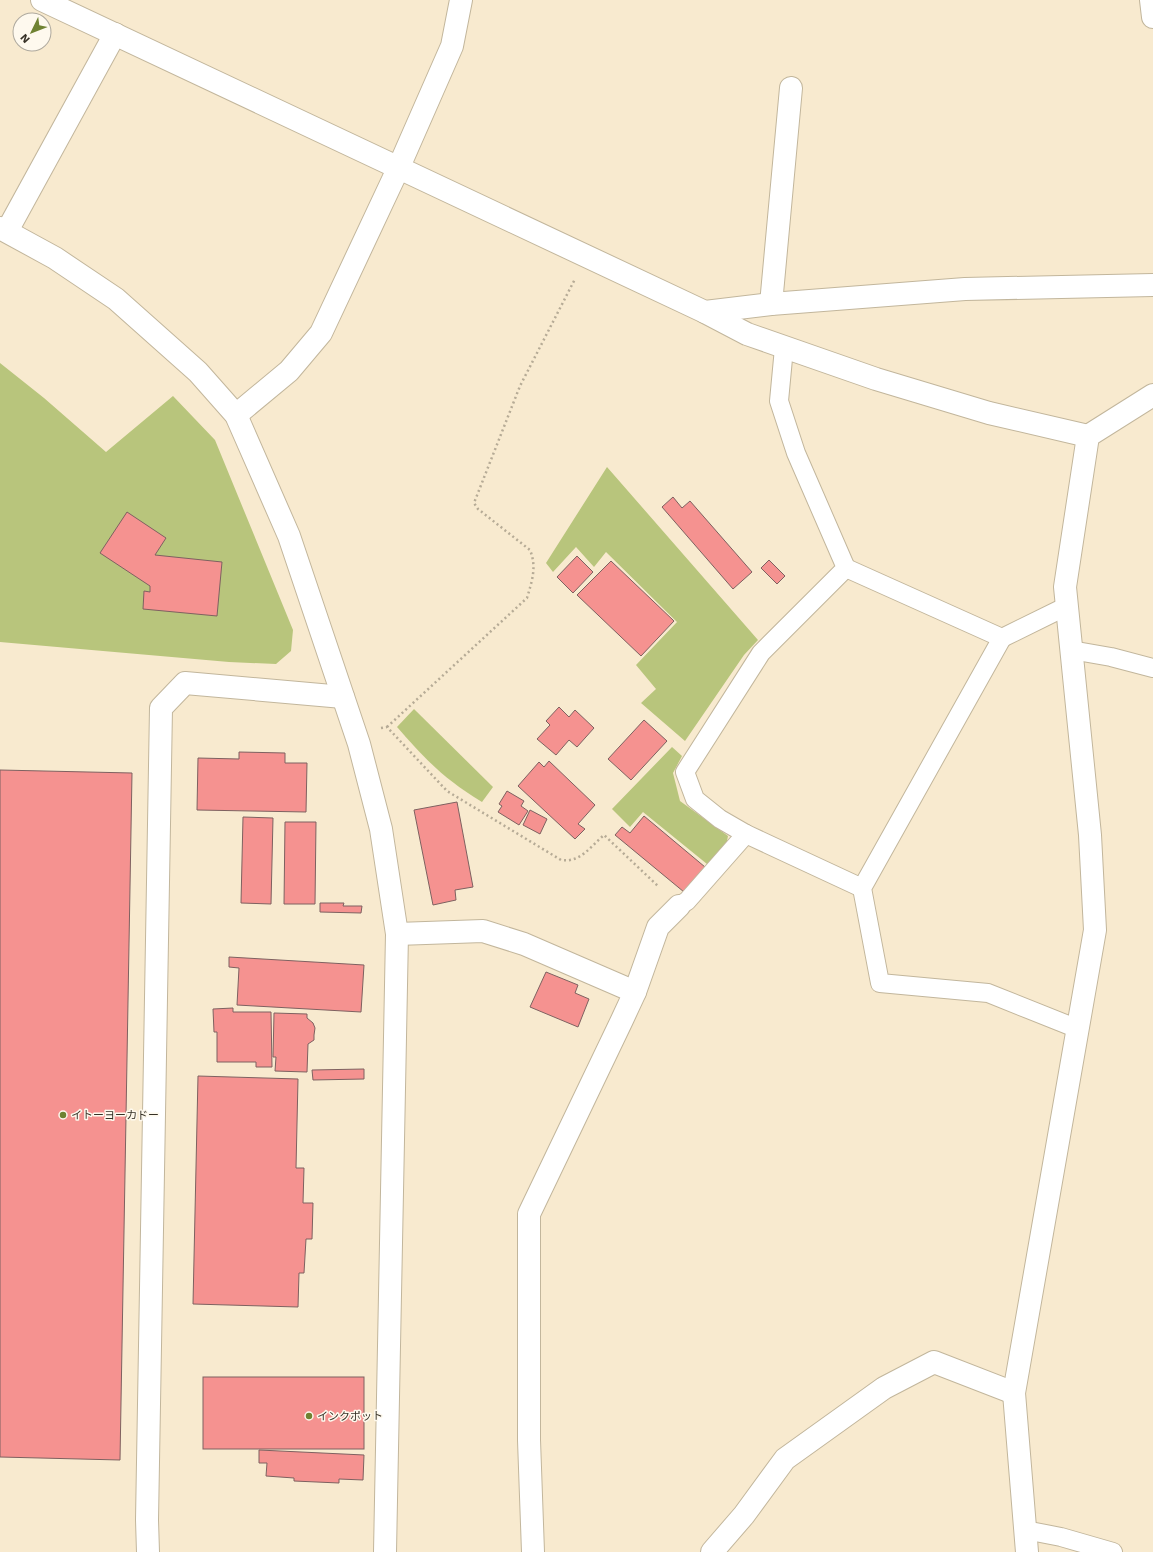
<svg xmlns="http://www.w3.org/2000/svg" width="1153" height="1552" viewBox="0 0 1153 1552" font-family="'Work Sans','Noto Sans JP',sans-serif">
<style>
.green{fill:#b8c57c}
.building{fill:#f59290;stroke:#7e6160}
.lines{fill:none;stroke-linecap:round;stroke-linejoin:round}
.lane-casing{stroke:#c2b69c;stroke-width:20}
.street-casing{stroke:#c2b69c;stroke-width:24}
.secondary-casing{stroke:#c2b69c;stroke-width:24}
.path{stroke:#b6ab96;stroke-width:2.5;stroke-dasharray:2 3;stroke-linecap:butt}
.lane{stroke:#fff;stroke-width:18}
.street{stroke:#fff;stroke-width:22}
.secondary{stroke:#fff;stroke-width:22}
.poi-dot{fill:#6f8232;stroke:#fef9ee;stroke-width:1.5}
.labels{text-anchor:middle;stroke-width:3;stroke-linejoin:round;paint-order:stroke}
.poi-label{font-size:11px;fill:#363126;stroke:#fef9ee;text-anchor:start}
</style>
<rect width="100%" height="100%" fill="#f8eacf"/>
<g class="green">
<path d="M0,363L44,398L106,452L173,396L215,440L293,630L291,651L276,664L229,662L0,642Z"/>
<path d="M607,467L758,640L744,655L685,741L641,703L656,689L636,665L677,622L606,552L594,567L576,547L553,572L546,563Z"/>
<path d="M414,709L493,787L482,802C444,779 426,760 397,727Z"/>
<path d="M672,747L682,756L673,773L680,801L728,836L726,846L707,864L643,812L630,827L612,809Z"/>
</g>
<g class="building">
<path d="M673,497L682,508L690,501L752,572L733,589L662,507Z"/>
<path d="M127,512L166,538L155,555L222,562L217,616L143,609L144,591L150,592V586L100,553Z"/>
<path d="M577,556L593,572L573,593L557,577Z"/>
<path d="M769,560L785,576L777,584L761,568Z"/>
<path d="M611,561L674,621L641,656L577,595Z"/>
<path d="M559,707L569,717L575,710L594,728L577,747L569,740L556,755L537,739L550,725L546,721Z"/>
<path d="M644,720L667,741L631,780L608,759Z"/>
<path d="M239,752L285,753V763H307L306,812L197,810L198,758L239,759Z"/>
<path d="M549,761L595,805L578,824L585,829L575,839L518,786L539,762L544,767Z"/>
<path d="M0,770L132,773L120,1460L0,1457Z"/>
<path d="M507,791L524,801L521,806L528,811L519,825L498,812L502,806L499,804Z"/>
<path d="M457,802L473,887L455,890L456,900L433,905L414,810Z"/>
<path d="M530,810L547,819L540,834L523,825Z"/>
<path d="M644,816L705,867L684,892L615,835L622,827L630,833Z"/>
<path d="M243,817L273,818L271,904L241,903Z"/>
<path d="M285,822H316L315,904H284Z"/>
<path d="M320,903H344L343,906H362L361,913L320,912Z"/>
<path d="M229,957L364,965L361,1012L237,1005L239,968L229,967Z"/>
<path d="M546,972L578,985L575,993L589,999L578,1027L530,1007Z"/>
<path d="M233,1008V1012H271L272,1067H256V1062H217V1032H214L213,1009Z"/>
<path d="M274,1013L307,1014V1018L313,1023L315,1028L314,1035V1040L308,1044L307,1072L275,1071L276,1057H273Z"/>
<path d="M364,1069V1079L313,1080L312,1070Z"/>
<path d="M198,1076L298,1079L296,1168H304L303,1203H313L312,1239H306L304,1273H299L298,1307L193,1304Z"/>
<rect x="203" y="1377" width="161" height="72"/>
<path d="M259,1450L364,1455L363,1480L339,1479V1483L294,1481V1478L266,1476L267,1463H259Z"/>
</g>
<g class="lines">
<g class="lane-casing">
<g id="lane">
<path d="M784,348L779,401L796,453L846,568L761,653L685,772L695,799L720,819L746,834L862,888"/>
<path d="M846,568L1002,638L1067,606"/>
<path d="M1002,638L862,888L880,983L988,993L1078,1029"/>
<path d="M1071,650L1111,657L1153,668"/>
<path d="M679,906L687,901L746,834"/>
<path d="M1025,1530L1061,1537L1113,1552"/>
</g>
</g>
<g class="street-casing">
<g id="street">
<path d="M42,0L705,312L771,304L965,289L1153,285"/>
<path d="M1151,0L1153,17"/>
<path d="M7,231L115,34"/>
<path d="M771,304L791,88"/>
<path d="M705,312L747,334L876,379L989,413L1088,436"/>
<path d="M236,415L289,371L321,333L398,169L452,46L461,0"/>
<path d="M397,934L483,931L524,944L635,992"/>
<path d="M533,1552L529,1440V1214L622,1020L635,992L658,927L679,906"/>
<path d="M712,1552L744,1515L785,1459L884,1388L934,1362L1014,1393"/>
<path d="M1027,1552L1014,1393L1095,930L1090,835L1065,587L1088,436L1153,395"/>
</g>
</g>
<g class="secondary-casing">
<g id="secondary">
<path d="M0,228L55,258L116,299L198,372L236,415L289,536L359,744L381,829L397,934L385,1552"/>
<path d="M148,1552L147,1520L161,708L185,683L343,697"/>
</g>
</g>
<g class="path">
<path d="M387,727L527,598C532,581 537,567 530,550L478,509L474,503L520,386L575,279"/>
<path d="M381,728L387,727L447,791L561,860C580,863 590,847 604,835L659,887"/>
</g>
<use href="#lane" class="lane"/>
<use href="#street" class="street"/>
<use href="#secondary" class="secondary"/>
</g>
<g class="poi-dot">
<circle cx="63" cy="1115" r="4"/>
<circle cx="309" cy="1416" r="4"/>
</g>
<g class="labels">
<g class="poi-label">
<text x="71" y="1119">イトーヨーカドー</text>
<text x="317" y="1420">インクポット</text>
</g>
</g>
<g transform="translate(32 32) rotate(227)"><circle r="19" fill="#fef9ee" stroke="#aea99e"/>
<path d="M0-3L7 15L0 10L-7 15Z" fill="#6f8232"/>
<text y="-6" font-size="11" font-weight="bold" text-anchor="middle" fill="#363126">N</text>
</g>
</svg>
